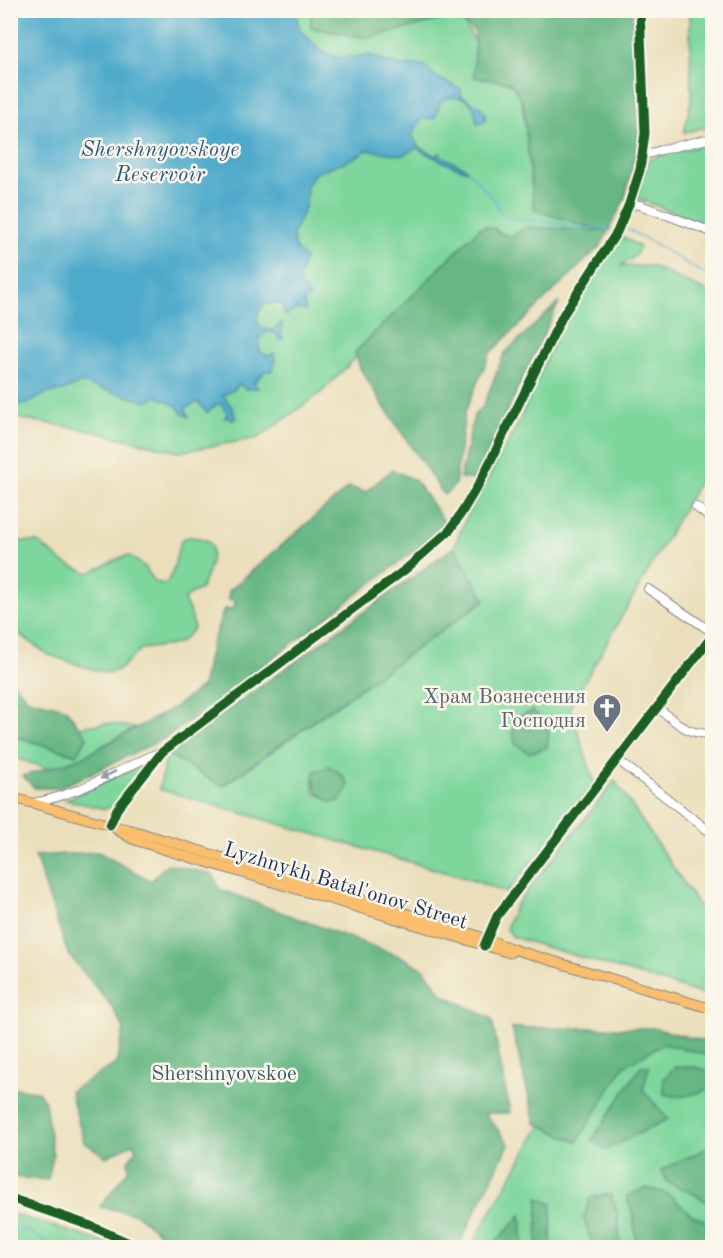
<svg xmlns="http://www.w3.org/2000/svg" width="723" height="1258" viewBox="0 0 723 1258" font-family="'Old Standard TT',serif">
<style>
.green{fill:#7dd69b;stroke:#4c827c;stroke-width:1.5;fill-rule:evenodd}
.forest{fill:#66b783;stroke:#407370;stroke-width:1.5}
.water{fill:#4daacb;stroke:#346c94;stroke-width:1.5}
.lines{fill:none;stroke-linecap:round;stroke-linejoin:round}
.stream{stroke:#4daacb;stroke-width:1.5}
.minor-casing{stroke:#82878c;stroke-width:10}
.major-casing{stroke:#82878c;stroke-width:11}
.minor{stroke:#fff;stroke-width:8}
.major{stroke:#fabe6d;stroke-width:9}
.cycleway-casing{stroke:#fbf7ec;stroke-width:13}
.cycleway{stroke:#1b5e20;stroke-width:9}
.oneway{fill:#8d97ae}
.labels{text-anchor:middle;stroke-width:5;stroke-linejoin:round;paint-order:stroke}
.worship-label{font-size:21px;fill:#5b616d;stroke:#fbf7ec;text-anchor:end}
.street-label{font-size:21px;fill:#1b2f5e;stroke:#fbf7ec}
.park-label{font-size:21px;fill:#34596d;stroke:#fbf7ec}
.water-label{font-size:22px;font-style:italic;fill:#2c5a84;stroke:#fbf7ec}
</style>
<rect width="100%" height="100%" fill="#fbf7ec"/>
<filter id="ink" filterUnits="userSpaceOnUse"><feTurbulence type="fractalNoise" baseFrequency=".0167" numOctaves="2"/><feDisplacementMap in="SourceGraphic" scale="12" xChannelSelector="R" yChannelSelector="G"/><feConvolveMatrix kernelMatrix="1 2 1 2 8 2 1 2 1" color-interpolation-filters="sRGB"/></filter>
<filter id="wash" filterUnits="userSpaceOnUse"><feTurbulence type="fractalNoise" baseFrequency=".008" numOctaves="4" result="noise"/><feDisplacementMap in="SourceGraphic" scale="24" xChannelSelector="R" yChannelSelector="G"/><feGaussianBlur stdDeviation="1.35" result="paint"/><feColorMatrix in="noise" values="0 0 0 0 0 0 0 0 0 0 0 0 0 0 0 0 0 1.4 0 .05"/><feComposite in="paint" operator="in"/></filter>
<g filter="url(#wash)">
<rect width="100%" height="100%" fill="#eadfba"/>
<g class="green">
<path d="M283,11C342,11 401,20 460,16L494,74L520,90L537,203L608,225L594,237L513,238L485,226L322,392L258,438L179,452L87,430L21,419L11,412V402L254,330L256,306L286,244L322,67Z"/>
<path d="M690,11H712V130L700,128L684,133L691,101Z"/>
<path d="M712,143V227L636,198L648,160L670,152Z"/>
<path d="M623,237L640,247L635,256L621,266H651L712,294V459L570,707L595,784L506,893L475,881L159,789L167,754L223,786L485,600L454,547L468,514L518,424L553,343L588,282ZM331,772L341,781L339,802L314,793L313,777Z"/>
<path d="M190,537C196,538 205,538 209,542C218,550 205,580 201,589L190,594L184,600L191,614L194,628L182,641L172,645L141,649L121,668L110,673L87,668L47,654L11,628V541L38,542L64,563L88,573C102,568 114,559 128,555L145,567L155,582L165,584C176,573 175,554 182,539Z"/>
<path d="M106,723L135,728L81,758L50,769L11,757L10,735L77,755L87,737L79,727Z"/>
<path d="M145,763L116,804L105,809L66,800Z"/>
<path d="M615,781L712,925V972L706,995L513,937L506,928L516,905Z"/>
<path d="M648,1033L712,1054V1247L470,1248L584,1050Z"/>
<path d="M14,1214L119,1247H16L11,1245V1218Z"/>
</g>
<g class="forest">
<path d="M311,11H632L639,136L625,198L601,245L490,353L465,412L455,485L444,495L383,405L360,368L355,352L481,227L494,228L499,234L512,236L527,227L604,231L534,210L523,102L511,83L474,77L475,32L456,16L368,38L311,28Z"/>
<path d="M559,302L475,480L460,478L474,415L483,407L504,354Z"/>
<path d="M392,470L415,480L445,523L427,541L202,712L165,738L92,773L58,788H35L23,776L81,758L173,708L202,687L211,647L224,609H233L236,601L228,599L229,591L349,487L365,492Z"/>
<path d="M454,547L485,600L222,786L167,754Z"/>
<path d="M11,680L28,699L65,708L87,737L77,755L11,735Z"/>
<path d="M533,711C549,724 551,728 547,748L529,753L515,744L513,733L517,717Z"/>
<path d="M329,766L341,774L349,785L341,799L332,803C316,792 314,792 314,772Z"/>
<path d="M98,852L151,881L167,864L213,874L219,889L404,958L424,969L442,994L492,1019L510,1113H485L509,1144L458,1247H176L136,1214L100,1207L129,1169L128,1161L136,1151L134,1143L106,1157L84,1142L70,1091L116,1064L124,1029L110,1004L68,954L35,856Z"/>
<path d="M512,1028H653L712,1043V1056L663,1044L624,1066L577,1142L535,1123Z"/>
<path d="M641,1066H649L643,1090L668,1119L606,1150L592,1140Z"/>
<path d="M675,1067H695L712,1072V1087C696,1094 681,1100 664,1094V1079Z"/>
<path d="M10,1087L39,1092L45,1102L53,1156L48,1180L11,1177Z"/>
<path d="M712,1146V1206L698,1196L667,1182L661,1170Z"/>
<path d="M646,1188L668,1194L692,1215L712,1224V1247H636L634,1217L626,1196Z"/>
<path d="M610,1194L618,1214L620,1247H593L584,1218L590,1198Z"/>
<path d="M538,1198L552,1204L551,1247H537Z"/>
<path d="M521,1215L523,1247H491Z"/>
</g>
<path class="water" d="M11,10L295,11L300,30L322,52L341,58L370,55L399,66L423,65L438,78L461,89V95L472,103L477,104L486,114L484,116L486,118L482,123L477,124C476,119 476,114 474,110C469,95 452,95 441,101L435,118L422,119L412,134L418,146L435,156L440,153L442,157L462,166L468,171L443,162L417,148L402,155L367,150L352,159L315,173L307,186L306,205L293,234L295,248L305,258C300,274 295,284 310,296L304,302L306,311L297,309L285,316L281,303L265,304C257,313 254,317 261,328L273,330L282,323L281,332L283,339L279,340L276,334L269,331L258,339L260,351L267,356L274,353L276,363L271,371H265L256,381L253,382L258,388L246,389L239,384L234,390L223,395L233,409L236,419L232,420L229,417L224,418L228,414L221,404H217L207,413L198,402L185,408L189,417L181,413L178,407L157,396L147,402L81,383L63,391L47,393L27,404L14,405L11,409Z"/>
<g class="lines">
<g class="stream">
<path d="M468,171L493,198L503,215L518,219L611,230"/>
<path d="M627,229L657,245L712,279"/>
<path d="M10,1235L25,1229L55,1248"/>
</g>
</g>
</g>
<g filter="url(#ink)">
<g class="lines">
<g class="minor-casing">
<g id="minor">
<path d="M642,156L661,150L712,138"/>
<path d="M629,204L640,205L712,232"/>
<path d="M696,507L712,519"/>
<path d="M648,589L712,632"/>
<path d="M658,708C676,722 688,736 712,733"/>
<path d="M618,760L710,832L712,829"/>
<path d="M33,803C78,795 118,770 160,752"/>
<path d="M110,825L117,809L162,752L406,569L450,530L462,512L480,482L563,315L617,232L629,204L640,170L645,133L640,10"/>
<path d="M486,943L497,916L712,636"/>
<path d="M10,1198L91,1226L141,1248"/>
</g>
</g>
<g class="major-casing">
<g id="major">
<path d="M10,797L110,825L135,831L464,931L516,950L712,1009"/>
<path d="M117,830L132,839L169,851L510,953"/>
</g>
</g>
<use href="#minor" class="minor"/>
<use href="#major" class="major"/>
<g class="cycleway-casing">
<g id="cycleway">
<path d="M110,825L117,809L162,752L406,569L450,530L462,512L480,482L563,315L617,232L629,204L640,170L645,133L640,10"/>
<path d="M484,946L497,916L712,636"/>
<path d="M10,1198L91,1226L141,1248"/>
</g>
</g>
<use href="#cycleway" class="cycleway"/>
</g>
<defs><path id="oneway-solid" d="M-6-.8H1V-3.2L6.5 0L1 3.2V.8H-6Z" transform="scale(1.5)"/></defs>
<use class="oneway" href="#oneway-solid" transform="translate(108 775) rotate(154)"/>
</g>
<defs>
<g id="church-pin" transform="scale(1.5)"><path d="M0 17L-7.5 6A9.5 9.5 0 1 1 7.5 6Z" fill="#6b7280" stroke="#fbf7ec"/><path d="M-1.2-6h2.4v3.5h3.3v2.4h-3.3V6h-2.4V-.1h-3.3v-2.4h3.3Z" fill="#fff"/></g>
</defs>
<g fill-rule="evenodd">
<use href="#church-pin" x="607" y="708"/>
</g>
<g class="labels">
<g class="worship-label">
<text x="586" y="703">Храм Вознесения<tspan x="586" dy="24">Господня</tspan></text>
</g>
<g class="street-label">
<text transform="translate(346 885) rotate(17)" y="7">Lyzhnykh Batal'onov Street</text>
</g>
<g class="park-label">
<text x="224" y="1080">Shershnyovskoe</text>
</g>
<g class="water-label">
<text x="160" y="156">Shershnyovskoye<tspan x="160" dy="25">Reservoir</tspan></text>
</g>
</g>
<rect width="723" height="1258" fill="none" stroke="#fbf7ec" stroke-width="36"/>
</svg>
